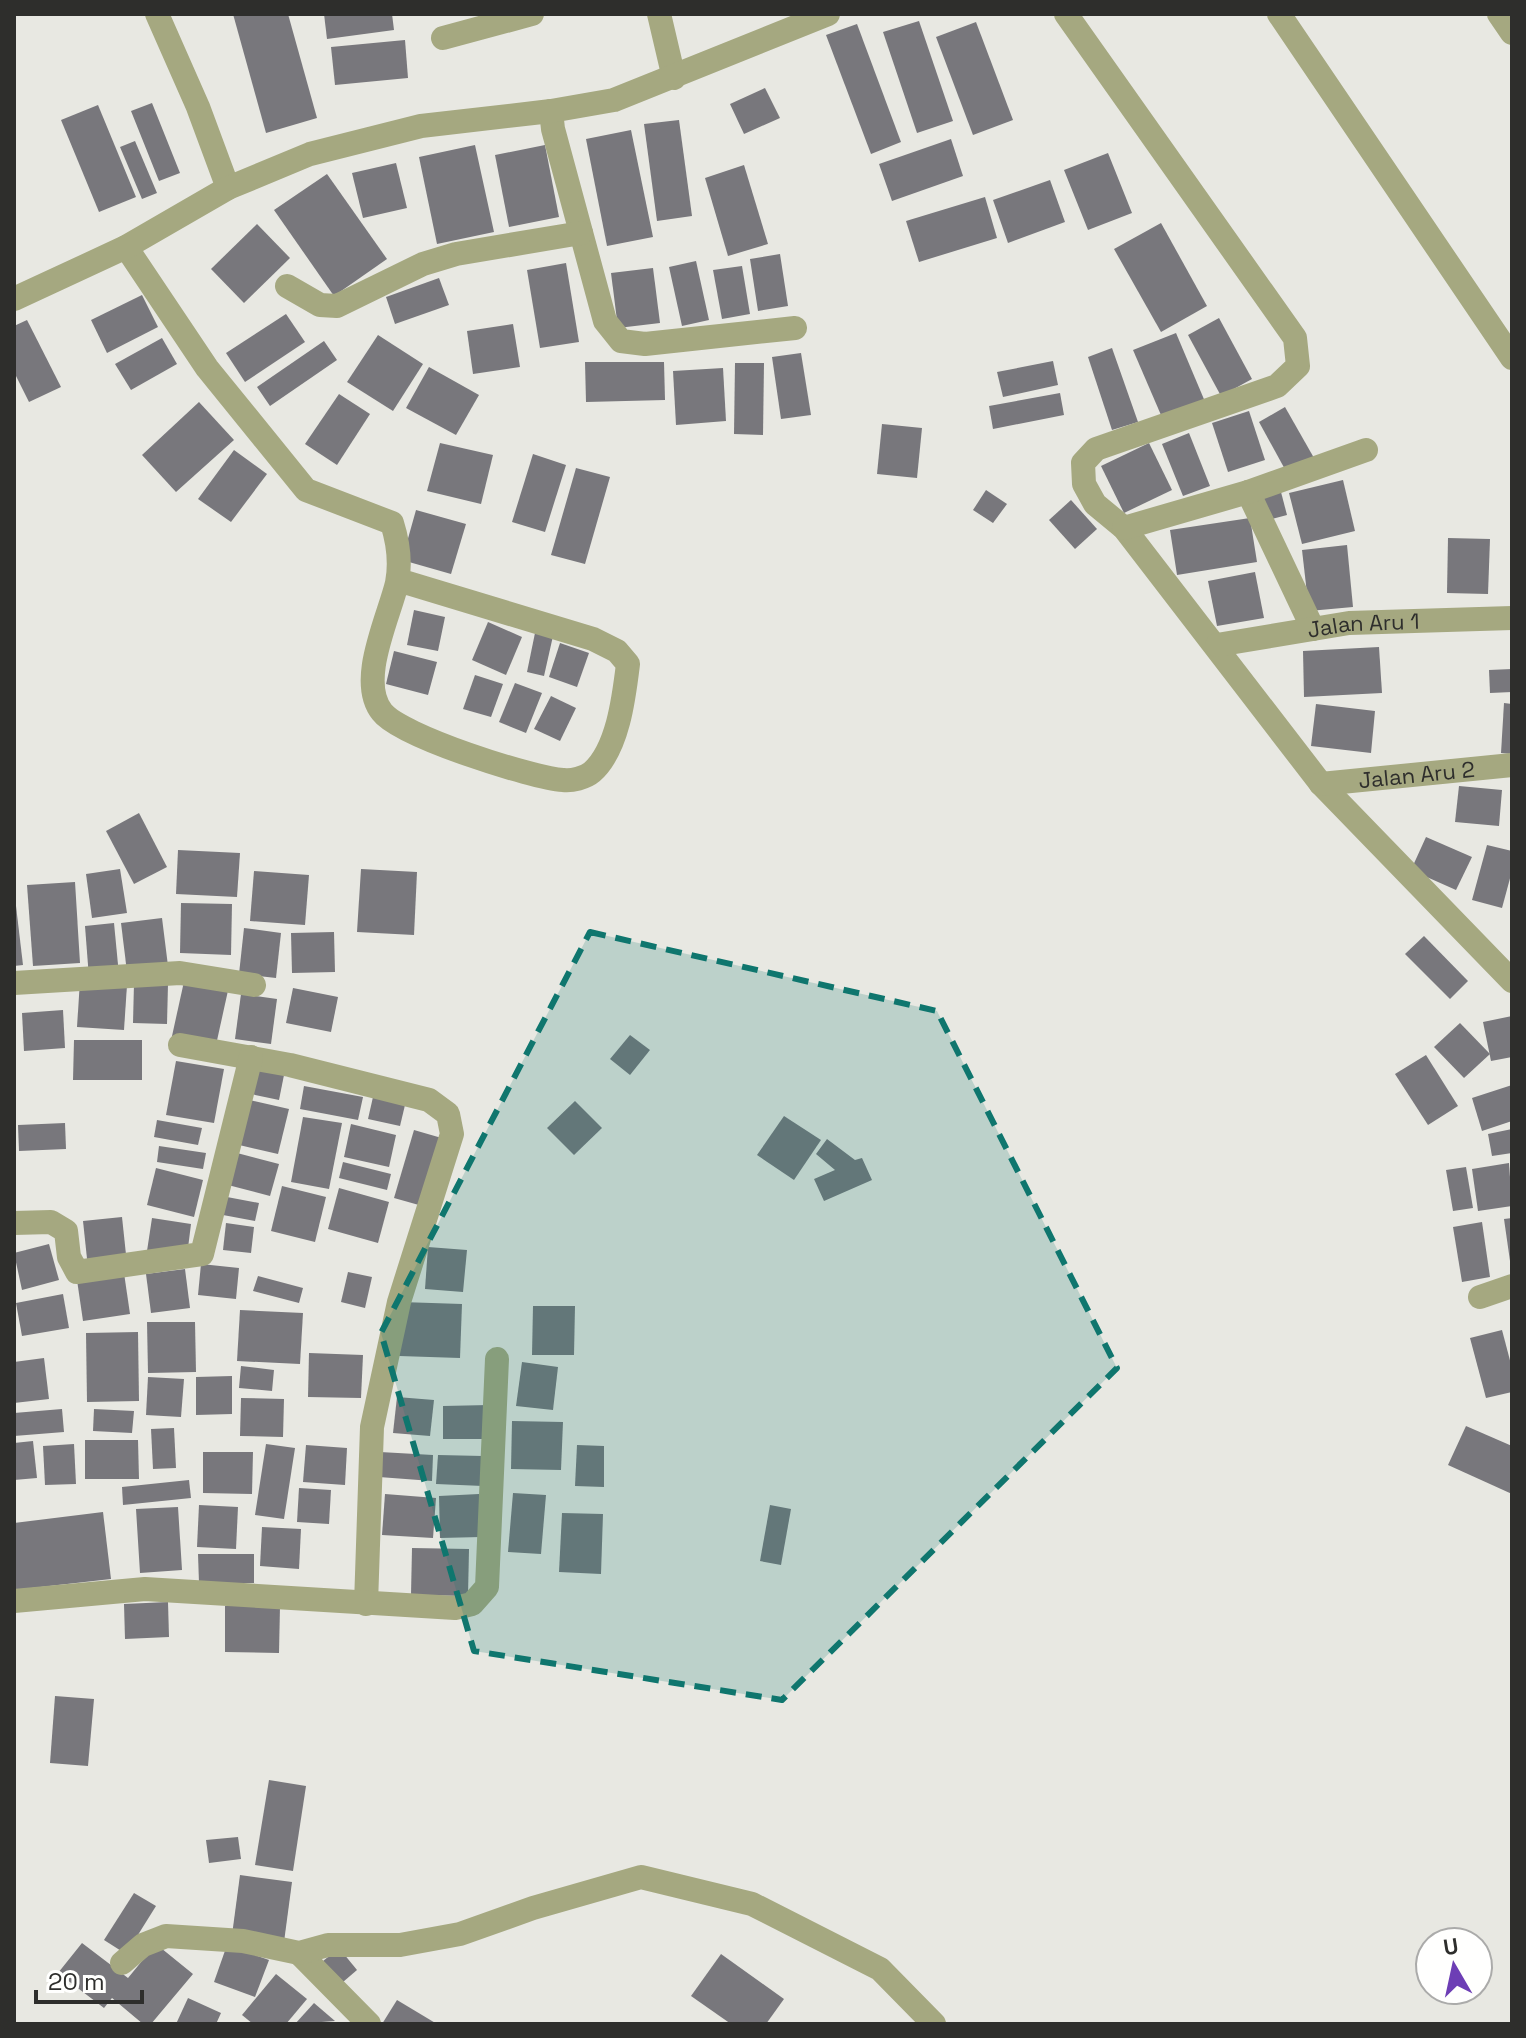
<svg xmlns="http://www.w3.org/2000/svg" width="1526" height="2038" viewBox="0 0 1526 2038" font-family="'Space Grotesk',sans-serif">
<style>
.building{fill:#78777c}
.lines{fill:none;stroke-linecap:round;stroke-linejoin:round}
.minor{stroke:#a5a880;stroke-width:24}
.marked{fill:#0f766e;fill-opacity:0.2;stroke:#0f766e;stroke-width:6;stroke-dasharray:16 10;stroke-linejoin:round}
.labels{text-anchor:middle;stroke-width:6;stroke-linejoin:round;paint-order:stroke}
.street-label{font-size:22px;fill:#2e2e2c;stroke:#fffffe}
</style>
<rect width="100%" height="100%" fill="#e8e8e2"/>
<g class="building">
<path d="M233,14H288L317,118L266,133Z"/>
<path d="M324,14H392L394,30L327,39Z"/>
<path d="M919,21L953,121L917,133L883,32Z"/>
<path d="M976,22L1013,120L973,135L936,37Z"/>
<path d="M857,24L901,142L871,154L826,35Z"/>
<path d="M405,40L408,78L335,85L331,47Z"/>
<path d="M765,88L780,118L744,134L730,104Z"/>
<path d="M152,103L180,173L159,181L131,111Z"/>
<path d="M98,105L136,197L99,212L61,120Z"/>
<path d="M679,120L692,216L657,221L644,124Z"/>
<path d="M631,130L653,237L607,246L586,139Z"/>
<path d="M951,139L963,176L892,201L879,164Z"/>
<path d="M135,141L157,193L142,199L120,147Z"/>
<path d="M475,145L494,232L437,244L419,157Z"/>
<path d="M545,145L559,217L509,227L495,155Z"/>
<path d="M1108,153L1132,213L1088,230L1064,170Z"/>
<path d="M396,163L407,208L363,218L352,173Z"/>
<path d="M744,165L768,244L728,256L705,178Z"/>
<path d="M327,174L387,259L334,296L274,210Z"/>
<path d="M1050,180L1065,222L1008,243L993,200Z"/>
<path d="M985,197L997,238L919,262L906,221Z"/>
<path d="M1161,223L1207,306L1161,332L1114,249Z"/>
<path d="M257,224L290,258L244,303L211,269Z"/>
<path d="M780,254L788,306L758,311L750,259Z"/>
<path d="M696,261L709,320L682,326L669,267Z"/>
<path d="M566,263L579,342L540,348L527,270Z"/>
<path d="M742,266L750,314L722,319L713,270Z"/>
<path d="M653,268L660,323L618,328L611,273Z"/>
<path d="M439,278L449,305L395,324L386,297Z"/>
<path d="M142,295L158,327L107,353L91,320Z"/>
<path d="M286,314L305,342L245,382L226,353Z"/>
<path d="M1219,318L1252,379L1221,396L1188,335Z"/>
<path d="M27,320L61,387L29,402L14,372V326Z"/>
<path d="M513,324L520,367L473,374L467,331Z"/>
<path d="M1176,333L1206,404L1164,422L1133,350Z"/>
<path d="M378,335L423,364L393,411L347,382Z"/>
<path d="M162,338L177,364L131,390L115,364Z"/>
<path d="M324,341L337,360L270,406L257,387Z"/>
<path d="M1112,348L1138,422L1112,430L1088,357Z"/>
<path d="M801,353L811,415L781,419L772,357Z"/>
<path d="M1053,361L1058,385L1003,397L997,372Z"/>
<path d="M585,362H664L665,400L586,402Z"/>
<path d="M735,363H764L763,435L734,434Z"/>
<path d="M429,367L479,395L456,435L406,408Z"/>
<path d="M723,368L726,421L676,425L673,371Z"/>
<path d="M1060,393L1064,415L993,429L989,406Z"/>
<path d="M339,394L370,414L337,465L305,444Z"/>
<path d="M199,402L234,440L176,492L142,455Z"/>
<path d="M1285,407L1314,458L1287,473L1259,422Z"/>
<path d="M1249,411L1265,460L1228,472L1212,423Z"/>
<path d="M882,424L922,428L917,478L877,474Z"/>
<path d="M1189,433L1210,486L1183,496L1162,444Z"/>
<path d="M440,443L493,455L481,504L427,491Z"/>
<path d="M1149,443L1172,490L1124,513L1101,466Z"/>
<path d="M234,450L267,474L231,522L198,499Z"/>
<path d="M533,454L566,465L545,532L512,522Z"/>
<path d="M576,468L610,477L585,564L551,555Z"/>
<path d="M1343,480L1355,531L1302,544L1289,493Z"/>
<path d="M986,490L1007,504L993,523L973,510Z"/>
<path d="M1281,492L1287,515L1268,520L1262,497Z"/>
<path d="M1071,500L1097,529L1075,549L1049,520Z"/>
<path d="M416,510L466,524L451,574L402,560Z"/>
<path d="M1250,518L1257,562L1177,575L1170,530Z"/>
<path d="M1448,538L1490,539L1488,594L1447,593Z"/>
<path d="M1347,545L1353,607L1309,611L1302,550Z"/>
<path d="M1255,572L1264,618L1217,626L1208,581Z"/>
<path d="M414,610L445,617L438,651L407,645Z"/>
<path d="M488,622L522,637L506,675L472,660Z"/>
<path d="M535,633L553,636L544,676L527,672Z"/>
<path d="M560,643L589,653L577,687L549,677Z"/>
<path d="M1379,647L1382,693L1304,697L1303,651Z"/>
<path d="M394,651L437,662L428,695L386,684Z"/>
<path d="M1512,669V692L1490,693L1489,670Z"/>
<path d="M475,675L503,684L491,717L463,709Z"/>
<path d="M515,683L542,693L526,733L499,722Z"/>
<path d="M551,696L576,708L560,741L534,729Z"/>
<path d="M1504,703L1512,704V754L1501,753Z"/>
<path d="M1316,704L1375,711L1371,753L1311,746Z"/>
<path d="M1459,786L1502,790L1499,826L1455,822Z"/>
<path d="M139,813L167,867L134,884L106,831Z"/>
<path d="M1426,837L1472,857L1456,890L1411,870Z"/>
<path d="M1487,845L1512,851V871L1502,908L1472,900Z"/>
<path d="M178,850L240,853L237,897L176,894Z"/>
<path d="M120,869L127,913L92,918L86,874Z"/>
<path d="M361,869L417,872L414,935L357,932Z"/>
<path d="M254,871L309,875L305,925L250,921Z"/>
<path d="M75,882L80,963L33,966L27,885Z"/>
<path d="M14,889L23,965L14,966Z"/>
<path d="M181,903L232,904L231,955L180,953Z"/>
<path d="M162,918L168,966L127,972L121,923Z"/>
<path d="M114,923L119,975L89,978L85,926Z"/>
<path d="M244,928L281,933L276,978L239,974Z"/>
<path d="M334,932L335,972L292,973L291,933Z"/>
<path d="M1424,936L1468,981L1450,999L1405,954Z"/>
<path d="M185,977L229,986L216,1045L172,1036Z"/>
<path d="M80,981L127,985L124,1030L77,1027Z"/>
<path d="M134,983L168,984L167,1024L133,1023Z"/>
<path d="M293,988L338,997L331,1032L286,1023Z"/>
<path d="M241,994L277,999L271,1044L235,1039Z"/>
<path d="M63,1010L65,1048L24,1051L22,1013Z"/>
<path d="M1512,1016V1057L1491,1061L1483,1022Z"/>
<path d="M1460,1023L1490,1054L1464,1078L1434,1047Z"/>
<path d="M630,1035L650,1050L630,1075L610,1059Z"/>
<path d="M74,1040H142V1080H73Z"/>
<path d="M1426,1055L1458,1106L1428,1125L1395,1074Z"/>
<path d="M176,1061L224,1069L214,1123L166,1115Z"/>
<path d="M251,1069L284,1075L279,1100L246,1093Z"/>
<path d="M1512,1085V1121L1482,1131L1472,1098Z"/>
<path d="M304,1086L363,1097L358,1120L300,1109Z"/>
<path d="M373,1097L405,1105L400,1126L368,1119Z"/>
<path d="M245,1099L289,1109L278,1154L235,1144Z"/>
<path d="M575,1101L602,1128L574,1155L547,1128Z"/>
<path d="M784,1116L821,1140L794,1180L757,1155Z"/>
<path d="M303,1117L342,1123L329,1189L291,1182Z"/>
<path d="M157,1120L202,1128L198,1145L154,1137Z"/>
<path d="M65,1123L66,1149L19,1151L18,1125Z"/>
<path d="M351,1124L396,1135L389,1167L344,1157Z"/>
<path d="M1512,1129V1153L1492,1156L1488,1134Z"/>
<path d="M414,1130L445,1139L426,1207L394,1198Z"/>
<path d="M827,1139L855,1160L862,1158L872,1180L824,1201L814,1179L835,1170L816,1154Z"/>
<path d="M159,1146L206,1153L203,1169L157,1162Z"/>
<path d="M237,1153L279,1164L270,1196L228,1185Z"/>
<path d="M343,1162L391,1174L387,1190L339,1178Z"/>
<path d="M1509,1163L1512,1206L1478,1211L1472,1169Z"/>
<path d="M1466,1167L1473,1208L1453,1211L1446,1170Z"/>
<path d="M156,1168L203,1180L194,1217L147,1205Z"/>
<path d="M282,1186L326,1197L315,1242L271,1231Z"/>
<path d="M339,1188L389,1202L378,1243L328,1229Z"/>
<path d="M227,1197L259,1203L255,1221L223,1215Z"/>
<path d="M122,1217L127,1264L88,1268L83,1221Z"/>
<path d="M152,1218L191,1224L187,1256L147,1251Z"/>
<path d="M1512,1218V1261H1510L1504,1219Z"/>
<path d="M1482,1222L1490,1277L1462,1282L1453,1227Z"/>
<path d="M226,1223L254,1227L251,1253L223,1250Z"/>
<path d="M49,1244L59,1280L22,1290L14,1253Z"/>
<path d="M428,1247L467,1250L463,1292L425,1289Z"/>
<path d="M201,1264L239,1268L236,1299L198,1295Z"/>
<path d="M185,1269L190,1308L151,1313L146,1274Z"/>
<path d="M348,1272L372,1277L365,1308L341,1302Z"/>
<path d="M124,1273L130,1314L83,1321L77,1280Z"/>
<path d="M258,1276L303,1288L299,1303L253,1291Z"/>
<path d="M63,1294L69,1328L22,1336L16,1303Z"/>
<path d="M401,1302L462,1304L460,1358L399,1356Z"/>
<path d="M533,1306H575L574,1355H532Z"/>
<path d="M240,1310L303,1313L300,1364L237,1361Z"/>
<path d="M147,1322H195L196,1372L148,1373Z"/>
<path d="M1502,1330L1512,1368V1392L1486,1398L1470,1338Z"/>
<path d="M138,1332L139,1401L87,1402L86,1333Z"/>
<path d="M309,1353L363,1355L361,1398L308,1397Z"/>
<path d="M44,1358L49,1399L14,1403V1362Z"/>
<path d="M522,1362L558,1367L553,1410L516,1406Z"/>
<path d="M241,1366L274,1370L272,1391L239,1388Z"/>
<path d="M232,1376V1414L196,1415V1377Z"/>
<path d="M148,1377L184,1379L181,1417L146,1415Z"/>
<path d="M397,1397L434,1400L430,1436L393,1433Z"/>
<path d="M241,1398L284,1399L283,1437L240,1436Z"/>
<path d="M489,1405V1439H443V1406Z"/>
<path d="M62,1409L64,1432L14,1436V1413Z"/>
<path d="M94,1409L134,1411L132,1433L93,1431Z"/>
<path d="M512,1421L563,1422L561,1470L511,1469Z"/>
<path d="M1466,1426L1512,1446V1494L1448,1465Z"/>
<path d="M174,1428L176,1468L153,1469L151,1429Z"/>
<path d="M85,1440H138L139,1479H85Z"/>
<path d="M33,1441L37,1478L14,1480V1443Z"/>
<path d="M74,1444L76,1484L45,1485L43,1446Z"/>
<path d="M266,1444L295,1448L284,1519L255,1515Z"/>
<path d="M306,1445L347,1448L345,1485L303,1482Z"/>
<path d="M577,1445L604,1446V1487L575,1486Z"/>
<path d="M203,1452H253L252,1494L203,1493Z"/>
<path d="M380,1452L433,1455L432,1481L379,1477Z"/>
<path d="M438,1455L483,1456V1486L436,1484Z"/>
<path d="M189,1480L191,1498L123,1505L122,1487Z"/>
<path d="M299,1488L331,1490L329,1524L297,1522Z"/>
<path d="M513,1493L546,1495L541,1554L508,1552Z"/>
<path d="M385,1494L436,1498L433,1538L382,1535Z"/>
<path d="M479,1494L481,1537L440,1538L439,1496Z"/>
<path d="M199,1505L238,1507L236,1549L197,1547Z"/>
<path d="M770,1505L791,1509L781,1565L760,1561Z"/>
<path d="M178,1507L182,1570L140,1573L136,1509Z"/>
<path d="M103,1512L111,1579L14,1590V1523Z"/>
<path d="M562,1513L603,1514L601,1574L559,1572Z"/>
<path d="M262,1527L301,1529L299,1569L260,1566Z"/>
<path d="M412,1548L469,1549L468,1596L411,1595Z"/>
<path d="M198,1554H254V1583H199Z"/>
<path d="M168,1602L169,1637L125,1639L124,1604Z"/>
<path d="M225,1606H280L279,1653L225,1652Z"/>
<path d="M55,1696L94,1699L88,1766L50,1763Z"/>
<path d="M269,1780L306,1786L293,1871L255,1865Z"/>
<path d="M238,1837L241,1859L209,1863L206,1840Z"/>
<path d="M240,1875L292,1882L284,1942L232,1935Z"/>
<path d="M134,1893L156,1906L126,1954L104,1940Z"/>
<path d="M82,1943L128,1978L156,1944L193,1974L151,2024H143L112,1998L104,2008L58,1973Z"/>
<path d="M227,1945L269,1960L255,1997L214,1982Z"/>
<path d="M339,1948L357,1970L336,1988L317,1966Z"/>
<path d="M721,1954L784,1999L766,2024H731L691,1996Z"/>
<path d="M276,1974L307,1999L286,2024H253L242,2015Z"/>
<path d="M188,1998L221,2013L216,2024H176Z"/>
<path d="M397,2000L437,2024H382Z"/>
<path d="M314,2003L335,2021L295,2024Z"/>
</g>
<g class="lines">
<g class="minor">
<path d="M157,14L198,107L228,188"/>
<path d="M659,14L674,78"/>
<path d="M1066,14L1295,338L1298,366L1277,386L1096,449L1083,463L1084,484L1095,504L1124,528L1321,784L1512,981"/>
<path d="M1279,14L1512,358"/>
<path d="M1499,14L1512,33"/>
<path d="M443,38L532,14"/>
<path d="M551,111L553,129L605,321L621,341L645,344L795,328"/>
<path d="M126,247L207,368L306,490L392,523C398,542 401,562 397,583C389,617 357,681 382,712C400,736 532,778 563,780C572,781 585,778 592,772C618,749 624,697 628,664L617,651L593,639L398,580"/>
<path d="M287,286L320,305L337,306L423,264L456,254L581,233"/>
<path d="M14,299L126,247L228,188L310,154L421,126L551,111L614,100L828,14"/>
<path d="M1248,492L1313,629"/>
<path d="M1124,528L1248,492L1366,450"/>
<path id="s1" d="M1217,645L1349,623L1512,618"/>
<path id="s2" d="M1321,784L1512,765"/>
<path d="M14,983L180,973L254,985"/>
<path d="M180,1045L290,1065L429,1100L448,1114L452,1134L399,1302L372,1427L366,1604"/>
<path d="M14,1223L51,1222L66,1231L69,1257L77,1272L202,1254L251,1057"/>
<path d="M1480,1297L1512,1286"/>
<path d="M14,1601L145,1589L455,1608L472,1604L487,1587L497,1359"/>
<path d="M299,1953L369,2024"/>
<path d="M122,1963L143,1945L166,1936L243,1941L299,1953L328,1945H400L460,1934L533,1908L641,1877L752,1904L880,1969L934,2024"/>
</g>
</g>
<path class="marked" d="M590,932L937,1011L1117,1368L782,1700L474,1651L381,1333Z"/>
<g class="labels">
<g class="street-label">
<text dy="8" stroke="none"><textPath href="#s1" startOffset="148">Jalan Aru 1</textPath></text>
<text dy="8" stroke="none"><textPath href="#s2" startOffset="96">Jalan Aru 2</textPath></text>
</g>
</g>
<rect width="1526" height="2038" fill="none" stroke="#2e2e2c" stroke-width="32"/>
<g transform="translate(1454 1966) rotate(351)"><circle r="38" fill="#fffffe" stroke="#ababaa" stroke-width="2"/>
<path d="M0-6L14 30L0 20L-14 30Z" fill="#6d3eb5"/>
<text y="-12" font-size="22" font-weight="bold" text-anchor="middle" fill="#2e2e2c">U</text>
</g>
<path d="M36 1990v12h106v-12" fill="none" stroke="#2e2e2c" stroke-width="4"/>
<text x="48" y="1990" font-size="24" fill="#2e2e2c" stroke="#fffffe" stroke-width="6" paint-order="stroke">20 m</text>
</svg>
